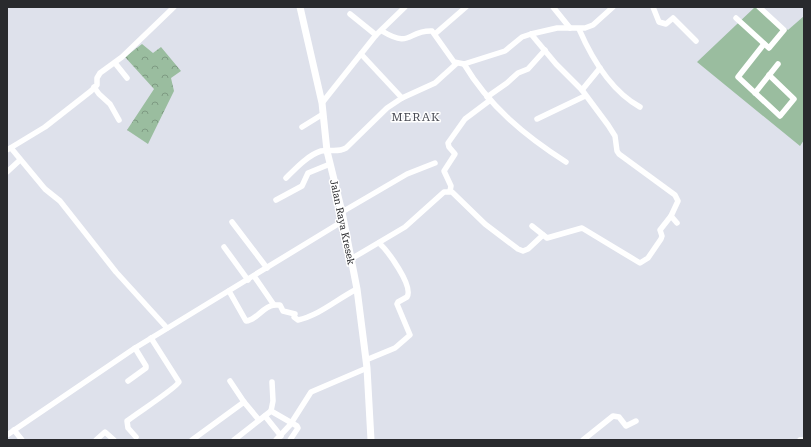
<svg xmlns="http://www.w3.org/2000/svg" width="811" height="447" viewBox="0 0 811 447" font-family="'Roboto Serif',serif">
<style>
.grass{fill:#9abd9f}
.forest{fill:url(#forest-crowns)}
.lines{fill:none;stroke-linecap:round;stroke-linejoin:round}
.minor{stroke:#fff;stroke-width:5.5}
.major{stroke:#fff;stroke-width:7}
.labels{text-anchor:middle;stroke-width:3;stroke-linejoin:round;paint-order:stroke}
.street-label{font-size:10px;fill:#292a2d;stroke:#fff}
.quarter-label{font-size:12px;letter-spacing:1px;fill:#4b4d56;stroke:#fff}
</style>
<defs>
<pattern id="forest-crowns" width="20" height="18" patternUnits="userSpaceOnUse"><rect width="20" height="18" fill="#9abd9f"/><path d="M2 6a3 3 0 1 1 6 0M12 15a3 3 0 1 1 6 0" fill="none" stroke="#7e9a82"/></pattern>
</defs>
<rect width="100%" height="100%" fill="#dee1eb"/>
<path class="grass" d="M755,7L788,30L804,16V140L800,146L697,62Z"/>
<path class="forest" d="M142,44L153,53L161,47L181,71L171,78L174,91L148,144L127,130L154,89L125,57Z"/>
<g class="lines">
<g class="minor">
<path d="M553,7L570,28"/>
<path d="M653,7L659,22L666,24L673,18L696,41"/>
<path d="M350,14L376,35"/>
<path d="M736,18L769,48L784,30L759,7"/>
<path d="M579,29C592,59 611,91 640,107"/>
<path d="M382,31C412,49 407,30 432,31L454,62L464,64L505,51L522,37L531,34L557,28H585L593,25L613,7"/>
<path d="M436,33L466,7"/>
<path d="M531,34L556,64L582,90L608,125L615,136L617,151L619,154L675,195L678,201L671,216L660,230L662,236L661,239L648,258L640,263L582,228L547,238L532,226"/>
<path d="M764,44L738,77L780,116L794,99L769,75"/>
<path d="M361,54L402,98"/>
<path d="M115,63L127,78"/>
<path d="M464,64C489,106 525,136 566,162"/>
<path d="M94,87L99,94L110,104L119,120"/>
<path d="M582,90L600,68"/>
<path d="M755,93L778,64"/>
<path d="M487,97L507,83L518,73L528,69L545,50"/>
<path d="M322,103L376,35L405,7"/>
<path d="M537,119L585,96"/>
<path d="M302,127L323,114"/>
<path d="M11,148L45,189L60,201L116,272L167,328"/>
<path d="M7,150L45,127L91,91L97,85V78L100,73L122,57L174,7"/>
<path d="M7,172L20,160"/>
<path d="M286,178C295,169 308,155 321,151C330,149 337,153 346,148L387,108L402,98L435,83L456,64"/>
<path d="M450,191L451,186L444,171L455,154L449,147L448,143L465,119L489,101"/>
<path d="M276,200L302,186L308,173L330,164"/>
<path d="M342,212L407,174L435,163"/>
<path d="M671,216L677,223"/>
<path d="M232,222L267,268"/>
<path d="M224,247L248,280"/>
<path d="M351,259L405,227L444,192H452L485,224L518,249L523,251L528,249L543,235"/>
<path d="M254,276L274,305H280L283,311L295,314L294,317L298,320C320,315 337,299 357,289"/>
<path d="M229,291L246,321C257,320 262,307 274,305"/>
<path d="M366,360L395,348L410,335L397,304L398,302L407,297C414,286 387,250 379,243"/>
<path d="M128,381L146,368V366L135,348"/>
<path d="M230,381L244,402"/>
<path d="M271,411L273,401L272,382"/>
<path d="M265,416L281,436"/>
<path d="M14,430L22,440"/>
<path d="M7,435L135,348L343,221"/>
<path d="M136,437L128,428L127,421C137,413 175,389 179,382L151,338"/>
<path d="M96,440L105,432L114,440"/>
<path d="M192,440L244,402L259,420"/>
<path d="M234,440L271,411L297,426L298,428L290,440"/>
<path d="M276,440L290,425L311,392L367,368"/>
<path d="M583,440L613,416L619,417L626,426L636,421"/>
<path d="M800,440H803"/>
</g>
<path class="major" d="M300,7L322,103L327,151L342,212L357,289L367,368L371,440"/>
</g>
<g class="labels">
<g class="street-label">
<text transform="translate(343 222) rotate(78)" y="4">Jalan Raya Kresek</text>
</g>
<g class="quarter-label">
<text x="416" y="121">MERAK</text>
</g>
</g>
<rect width="811" height="447" fill="none" stroke="#292a2d" stroke-width="16"/>
</svg>
